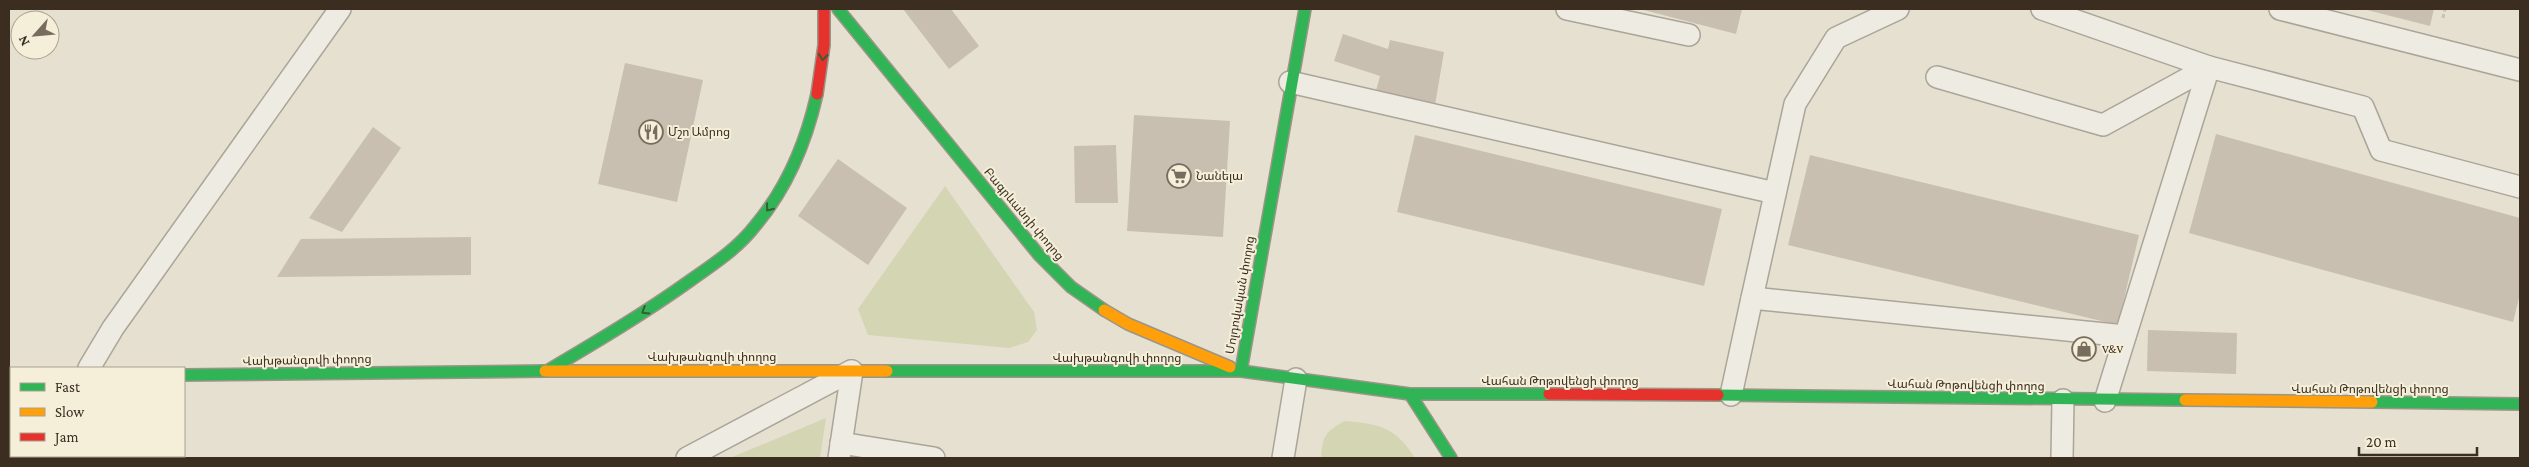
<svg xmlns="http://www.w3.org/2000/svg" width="2529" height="467" viewBox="0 0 2529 467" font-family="'Crimson Pro','Noto Sans Armenian',serif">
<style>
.green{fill:#d4d5b3}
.building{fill:#c9bfb1}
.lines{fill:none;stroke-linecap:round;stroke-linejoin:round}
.lane-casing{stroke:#aba599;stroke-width:24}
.fast-casing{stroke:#9b9588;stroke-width:14}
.slow-casing{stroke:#9b9588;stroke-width:14}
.jam-casing{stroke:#9b9588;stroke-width:14}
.path{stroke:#c7c2b9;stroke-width:3;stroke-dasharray:4 2.5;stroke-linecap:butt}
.lane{stroke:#eeebe2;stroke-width:21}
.fast{stroke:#30b455;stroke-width:11}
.slow{stroke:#ff9f0a;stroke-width:11}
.jam{stroke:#e5322d;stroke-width:11}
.oneway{stroke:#375d33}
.labels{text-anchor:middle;stroke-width:4;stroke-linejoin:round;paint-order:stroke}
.poi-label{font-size:12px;fill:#3b2e21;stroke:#f5eed8;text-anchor:start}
.street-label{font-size:12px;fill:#3b2e21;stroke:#f5eed8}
</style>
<rect width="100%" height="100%" fill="#e6e0d0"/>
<g class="green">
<path d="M945,186L1034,312L1037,330L1028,342L1009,348L868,335L858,309Z"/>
<path d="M826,418L820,458H730Z"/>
<path d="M1345,421C1380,424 1395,427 1415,458H1321C1322,436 1326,431 1345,421Z"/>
</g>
<g class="building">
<path d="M903,9H951L979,46L949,69Z"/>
<path d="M1640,9H1742L1736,34Z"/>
<path d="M2363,9H2434L2430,26Z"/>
<path d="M1343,34L1388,49L1390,40L1444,52L1435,105L1376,91L1380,76L1334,61Z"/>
<path d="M625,63L703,80L677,202L598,184Z"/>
<path d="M1134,115L1230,121L1223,237L1127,231Z"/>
<path d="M373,127L401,148L342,232L309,218Z"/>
<path d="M2216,134L2520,218V294L2513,322L2189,233Z"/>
<path d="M1415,135L1722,209L1704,286L1397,212Z"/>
<path d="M1116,145L1118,203H1075L1074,146Z"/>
<path d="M1810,155L2139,235L2118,325L1788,245Z"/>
<path d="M838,159L907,208L868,265L798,216Z"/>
<path d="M471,237V275L277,277L301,239Z"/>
<path d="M2148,330L2237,333L2236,374L2147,371Z"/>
</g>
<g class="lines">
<g class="lane-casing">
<g id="lane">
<path d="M1567,9L1689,35"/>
<path d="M2042,9L2209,67L2105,401"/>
<path d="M2280,9L2520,70"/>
<path d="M1937,77L2103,125L2209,67L2363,107L2381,150L2520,187"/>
<path d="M1290,82L1775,193"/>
<path d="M1752,298L1795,104L1836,38L1898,9"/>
<path d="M89,368L113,328L340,9"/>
<path d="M1731,395L1752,298L2125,336"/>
<path d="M841,443L934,458"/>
<path d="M687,458L851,371"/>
<path d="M839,458L852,371"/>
<path d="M1283,458L1296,379"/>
<path d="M2062,458L2063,400"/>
</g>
</g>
<g class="fast-casing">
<g id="fast">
<path d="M838,9L1039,255L1071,287L1104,310"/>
<path d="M547,371C596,342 645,313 691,280C714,264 738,248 755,226C788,187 806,143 817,94"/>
<path d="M887,371H1241L1410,394H1549"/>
<path d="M1241,371L1305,9"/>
<path d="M184,375L545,371"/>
<path d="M1410,394L1451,458"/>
<path d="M1718,395L2185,400"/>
<path d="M2372,402L2520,404"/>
</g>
</g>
<g class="slow-casing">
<g id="slow">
<path d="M1104,310L1128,324L1230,367"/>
<path d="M545,371H887"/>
<path d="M2185,400L2372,402"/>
</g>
</g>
<g class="jam-casing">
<g id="jam">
<path d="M817,94L824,45V9"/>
<path d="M9,375H11"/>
<path d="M1549,394L1718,395"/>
</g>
</g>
<path class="path" d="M2443,18L2445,9"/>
<use href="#lane" class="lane"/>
<use href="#fast" class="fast"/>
<use href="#slow" class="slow"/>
<use href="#jam" class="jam"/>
</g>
<defs><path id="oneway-chevron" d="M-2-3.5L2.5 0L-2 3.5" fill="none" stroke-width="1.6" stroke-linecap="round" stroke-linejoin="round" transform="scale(1.25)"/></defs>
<g class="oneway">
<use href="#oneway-chevron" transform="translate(823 57) rotate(97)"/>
<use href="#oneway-chevron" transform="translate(769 208) rotate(128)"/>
<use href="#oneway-chevron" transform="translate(645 311) rotate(148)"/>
</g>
<defs>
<g id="restaurant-ring" transform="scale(1.25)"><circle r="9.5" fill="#f5eed8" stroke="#776c5e" stroke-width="1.5"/><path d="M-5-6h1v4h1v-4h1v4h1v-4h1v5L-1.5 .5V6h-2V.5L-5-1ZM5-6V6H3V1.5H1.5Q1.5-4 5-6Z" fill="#776c5e"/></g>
<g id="supermarket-ring" transform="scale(1.25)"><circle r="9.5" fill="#f5eed8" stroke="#776c5e" stroke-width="1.5"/><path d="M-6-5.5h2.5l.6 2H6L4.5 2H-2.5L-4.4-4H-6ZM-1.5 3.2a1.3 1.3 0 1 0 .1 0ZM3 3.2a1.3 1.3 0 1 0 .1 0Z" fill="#776c5e"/></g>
<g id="shop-ring" transform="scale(1.25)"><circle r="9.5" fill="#f5eed8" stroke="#776c5e" stroke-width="1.5"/><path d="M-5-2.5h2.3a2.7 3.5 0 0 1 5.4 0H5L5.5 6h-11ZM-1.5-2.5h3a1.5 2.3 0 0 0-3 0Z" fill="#776c5e"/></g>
</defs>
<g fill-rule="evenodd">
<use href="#restaurant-ring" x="651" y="132"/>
<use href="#supermarket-ring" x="1179" y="176"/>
<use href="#shop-ring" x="2084" y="349"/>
</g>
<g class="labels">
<g class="poi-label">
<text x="668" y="136">Մշո Ամրոց</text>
<text x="1196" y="180">Նանելա</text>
<text x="2102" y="353">V&amp;V</text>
</g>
<g class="street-label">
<text transform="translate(1024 214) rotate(50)" y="4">Բագրևանդի փողոց</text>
<text transform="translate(1240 295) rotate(-80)" y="4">Մոլդովական փողոց</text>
<text x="712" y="361">Վախթանգովի փողոց</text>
<text x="1117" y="362">Վախթանգովի փողոց</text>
<text transform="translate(307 360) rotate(-1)" y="4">Վախթանգովի փողոց</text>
<text x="1560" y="385">Վահան Թոթովենցի փողոց</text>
<text transform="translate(1966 385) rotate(1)" y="4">Վահան Թոթովենցի փողոց</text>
<text x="2370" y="393">Վահան Թոթովենցի փողոց</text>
</g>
</g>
<rect width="2529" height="467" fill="none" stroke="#3b2e21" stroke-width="20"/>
<rect x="10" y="367" width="175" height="90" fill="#f5eed8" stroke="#aba18f"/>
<rect x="20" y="383" width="25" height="8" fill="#30b455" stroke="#aba18f"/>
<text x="55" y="392" font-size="15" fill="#3b2e21">Fast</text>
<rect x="20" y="408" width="25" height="8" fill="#ff9f0a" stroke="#aba18f"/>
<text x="55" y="417" font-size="15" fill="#3b2e21">Slow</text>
<rect x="20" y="433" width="25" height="8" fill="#e5322d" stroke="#aba18f"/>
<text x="55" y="442" font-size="15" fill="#3b2e21">Jam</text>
<g transform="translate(35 35) rotate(243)"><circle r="24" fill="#f5eed8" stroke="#aba18f"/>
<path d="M0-4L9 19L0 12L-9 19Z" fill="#776c5e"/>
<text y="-8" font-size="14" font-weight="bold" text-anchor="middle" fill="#3b2e21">N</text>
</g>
<path d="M2359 447v8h118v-8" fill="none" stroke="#3b2e21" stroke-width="2.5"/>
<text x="2366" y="447" font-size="15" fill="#3b2e21" stroke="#f5eed8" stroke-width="4" paint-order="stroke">20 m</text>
</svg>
